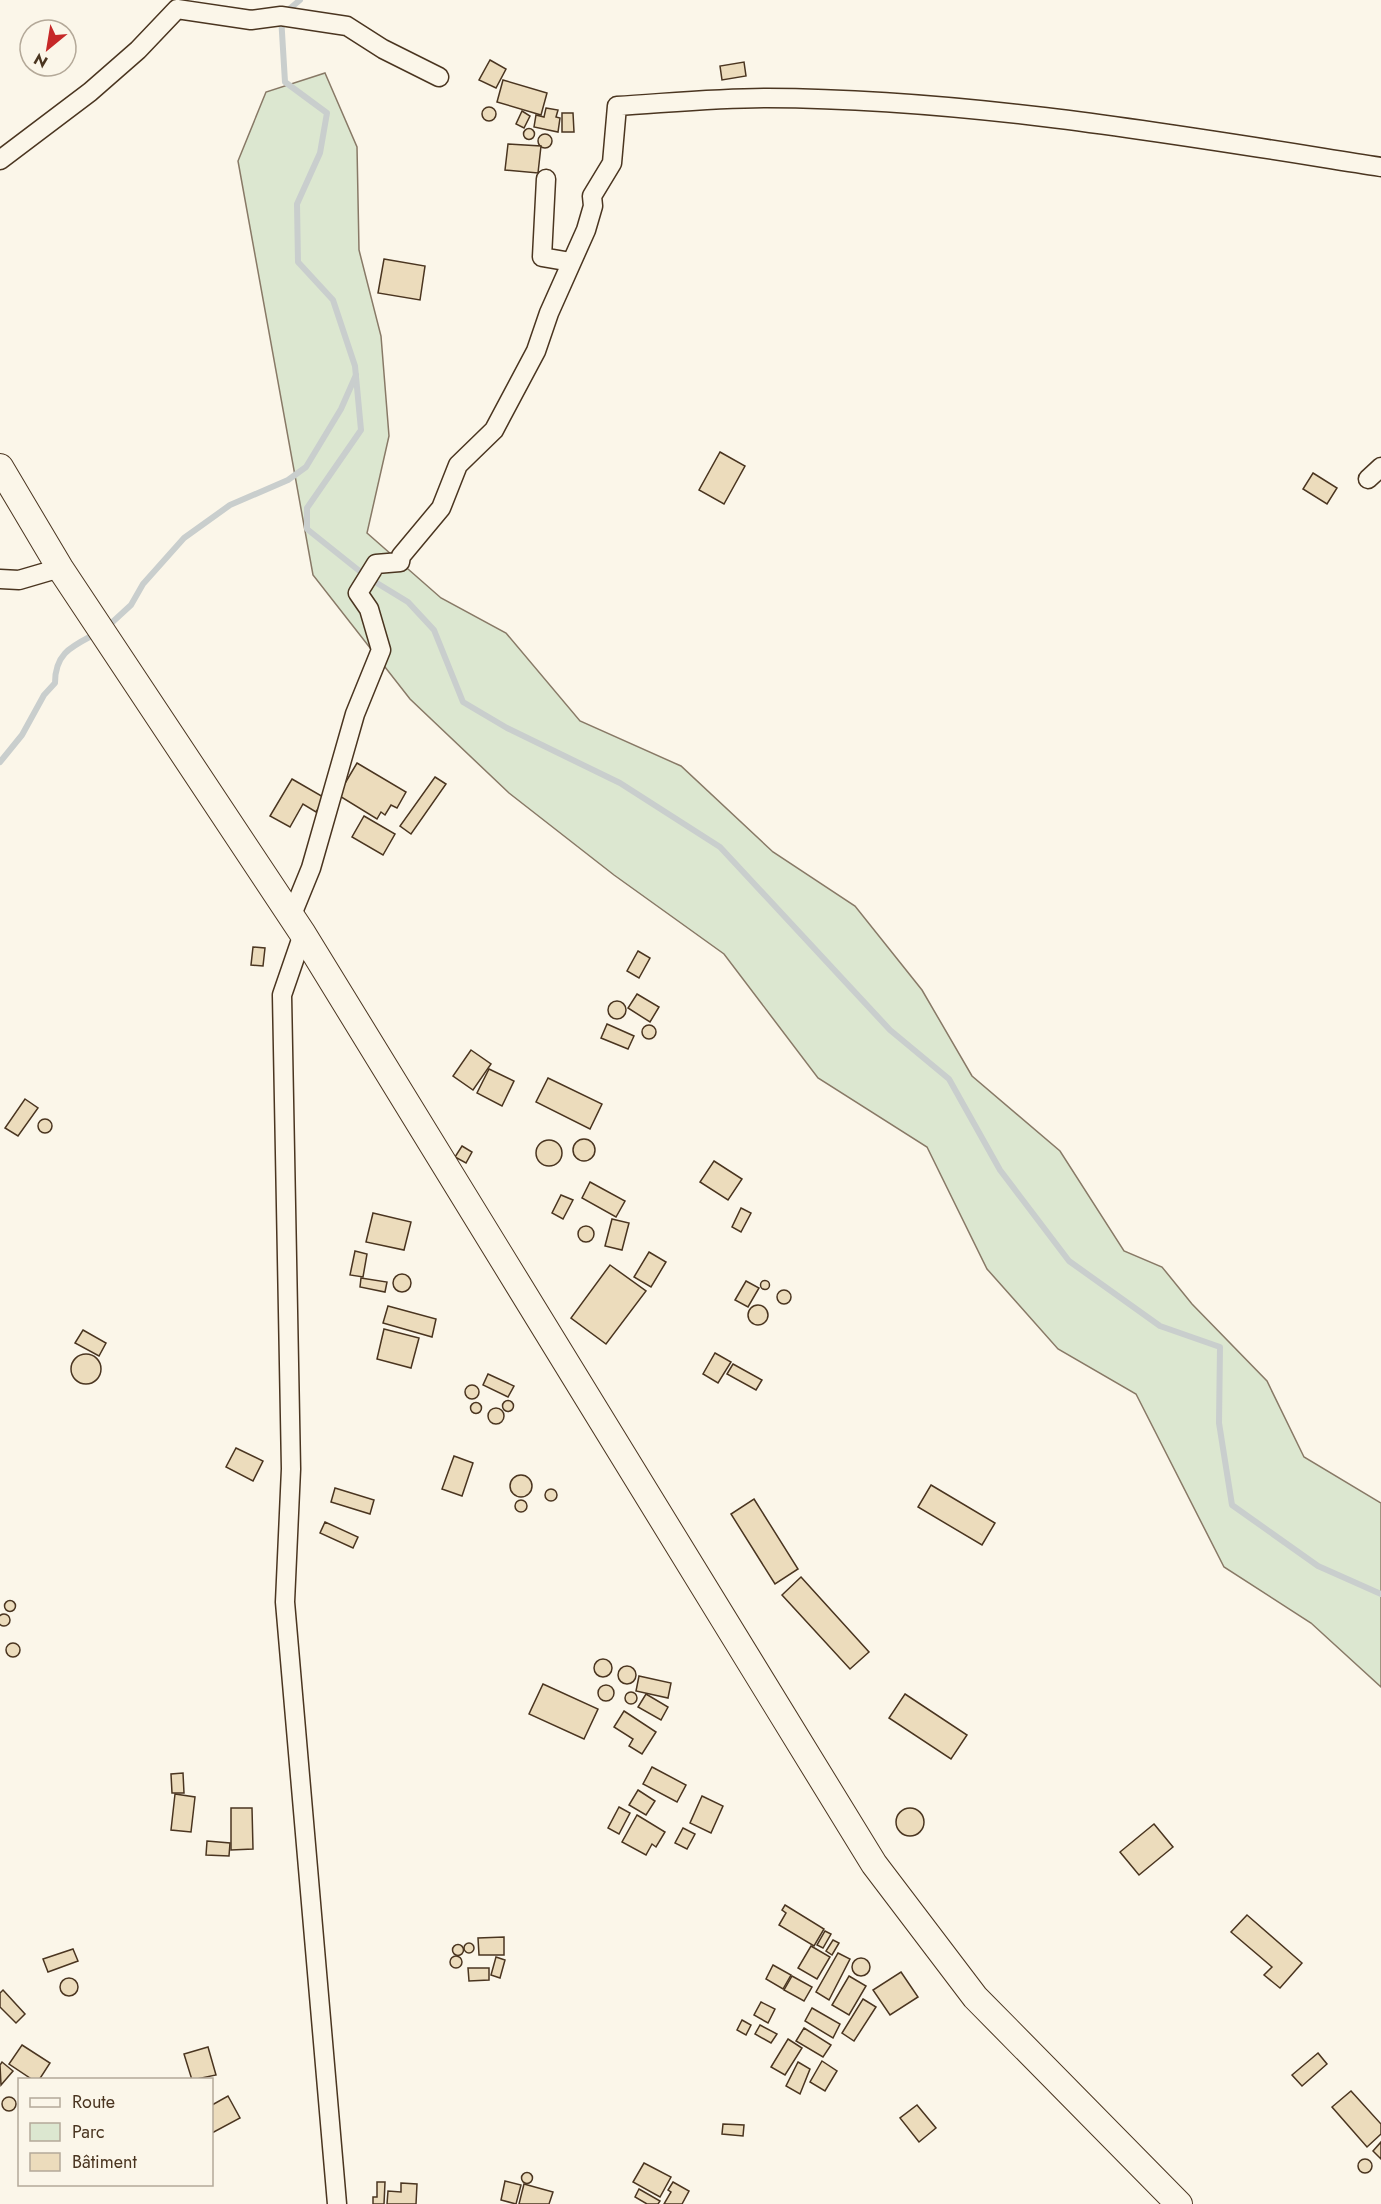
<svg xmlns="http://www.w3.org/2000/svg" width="1381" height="2204" viewBox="0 0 1381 2204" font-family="Jost,sans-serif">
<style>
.green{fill:#dce7d0;stroke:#887966;stroke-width:1.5}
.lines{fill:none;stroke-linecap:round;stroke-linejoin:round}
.stream{stroke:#c9cecd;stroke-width:6}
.building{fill:#ecdcbc;stroke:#4a3520;stroke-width:1.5}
.street-casing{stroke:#4a3520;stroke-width:21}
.secondary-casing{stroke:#4a3520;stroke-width:28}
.street{stroke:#fbf6e9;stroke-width:18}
.secondary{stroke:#fbf6e9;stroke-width:26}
</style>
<rect width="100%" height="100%" fill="#fbf6e9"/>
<path class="green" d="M325,73L357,147L359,250L381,336L389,436L367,533L441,598L506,633L580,721L681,766L773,852L855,906L922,990L972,1076L1060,1151L1124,1251L1162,1267L1192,1304L1267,1381L1304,1457L1381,1503V1687L1311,1623L1224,1567L1136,1394L1058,1349L987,1269L927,1147L818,1078L724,954L614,875L509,793L410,699L313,575L238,161L266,92Z"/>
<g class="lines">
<g class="stream">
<path d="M300,0L281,16L285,82L327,113L320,153L297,204L298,262L333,300L355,366L361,430L307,508V529L367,577L408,602L434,630L463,702L507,728L620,783L720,847L890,1030L949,1079L1000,1170L1069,1261L1160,1326L1220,1347L1219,1423L1232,1505L1318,1566L1381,1594"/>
<path d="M106,628L131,605L143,584L184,538L230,505L288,480L306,467L341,409L356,375"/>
<path d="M0,762L22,735L44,695L55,683C55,652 73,646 97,633"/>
</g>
</g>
<g class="building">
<path d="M490,60L506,69L496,88L479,80Z"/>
<path d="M744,62L746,76L722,80L720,66Z"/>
<path d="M503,80L547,93L541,115L497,102Z"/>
<circle cx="489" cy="114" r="7"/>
<path d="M546,108L558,110L556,117L560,118L558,132L534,127L536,115L544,117Z"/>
<path d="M522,111L530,116L524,128L516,124Z"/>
<path d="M562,113H573L574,132H562Z"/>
<circle cx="529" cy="134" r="5.5"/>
<circle cx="545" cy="141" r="7"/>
<path d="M508,144L541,146L538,173L505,170Z"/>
<path d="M384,259L425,266L420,300L378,293Z"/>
<path d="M720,452L745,466L724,504L699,490Z"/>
<path d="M1313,473L1337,488L1327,504L1303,489Z"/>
<path d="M357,763L406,792L397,808L391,805L385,815L381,812L377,819L338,795Z"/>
<path d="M435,777L446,784L411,834L400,826Z"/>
<path d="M292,779L325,798L316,812L303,804L290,827L270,816Z"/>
<path d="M364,816L395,834L383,855L352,837Z"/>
<path d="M253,947L265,948L263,966L251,965Z"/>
<path d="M638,951L650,958L639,978L627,971Z"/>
<path d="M637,994L659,1007L650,1022L628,1008Z"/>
<circle cx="617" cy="1010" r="9"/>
<path d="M607,1024L634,1036L628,1049L601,1038Z"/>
<circle cx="649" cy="1032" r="7"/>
<path d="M471,1050L491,1064L473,1090L453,1076Z"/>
<path d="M489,1069L514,1081L502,1106L477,1093Z"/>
<path d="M548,1078L602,1104L590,1129L536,1102Z"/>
<path d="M25,1099L38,1108L18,1136L5,1128Z"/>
<circle cx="45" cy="1126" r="7"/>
<circle cx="584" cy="1150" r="11"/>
<circle cx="549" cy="1153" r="13"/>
<path d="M462,1146L472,1152L466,1163L455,1157Z"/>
<path d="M714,1161L742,1179L728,1200L700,1182Z"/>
<path d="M590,1182L625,1201L616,1217L582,1198Z"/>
<path d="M561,1195L573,1200L563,1219L552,1213Z"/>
<path d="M741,1208L751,1213L741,1232L732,1227Z"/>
<path d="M373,1213L411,1222L404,1250L366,1242Z"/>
<path d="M612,1219L629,1223L622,1250L605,1246Z"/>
<circle cx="586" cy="1234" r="8"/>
<path d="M355,1251L367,1254L363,1277L350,1275Z"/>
<path d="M649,1252L666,1262L651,1287L634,1277Z"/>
<path d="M610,1265L646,1291L606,1344L571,1318Z"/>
<circle cx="402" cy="1283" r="9"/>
<path d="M361,1278L387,1282L385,1292L360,1287Z"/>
<circle cx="765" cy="1285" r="4.5"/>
<path d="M746,1281L759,1288L748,1307L735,1300Z"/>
<circle cx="784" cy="1297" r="7"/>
<circle cx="758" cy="1315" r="10"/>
<path d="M388,1306L436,1319L432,1337L383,1323Z"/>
<path d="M384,1329L419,1338L411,1368L377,1359Z"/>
<path d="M83,1330L106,1343L99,1356L75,1343Z"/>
<path d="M715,1353L731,1362L718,1383L703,1374Z"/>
<circle cx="86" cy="1369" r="15"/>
<path d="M733,1364L762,1380L756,1390L727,1374Z"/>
<path d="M488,1374L514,1386L508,1397L483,1385Z"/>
<circle cx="472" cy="1392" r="7"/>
<circle cx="508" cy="1406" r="5.5"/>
<circle cx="476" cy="1408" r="5.5"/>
<circle cx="496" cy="1416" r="8"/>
<path d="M236,1448L263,1461L253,1481L226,1467Z"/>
<path d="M454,1456L473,1463L462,1496L442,1489Z"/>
<circle cx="521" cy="1486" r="11"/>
<path d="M931,1485L995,1523L982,1545L918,1507Z"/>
<path d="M335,1488L374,1500L370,1514L331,1502Z"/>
<circle cx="551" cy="1495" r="6"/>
<path d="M754,1499L798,1569L775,1584L731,1514Z"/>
<circle cx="521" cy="1506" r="6"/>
<path d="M325,1522L358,1537L353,1548L320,1533Z"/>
<path d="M801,1577L869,1652L850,1669L782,1595Z"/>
<circle cx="10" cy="1606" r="5.5"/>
<circle cx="4" cy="1620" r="6"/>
<circle cx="13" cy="1650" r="7"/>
<circle cx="603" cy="1668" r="9"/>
<circle cx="627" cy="1675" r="9"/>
<path d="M639,1676L671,1683L668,1698L636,1691Z"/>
<path d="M543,1684L598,1709L584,1739L529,1714Z"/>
<circle cx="606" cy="1693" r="8"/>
<circle cx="631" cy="1698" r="6"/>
<path d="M646,1694L668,1707L661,1720L638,1707Z"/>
<path d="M905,1694L967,1735L951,1759L889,1718Z"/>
<path d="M624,1711L656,1732L642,1754L629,1746L633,1739L614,1727Z"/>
<path d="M652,1767L686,1785L677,1802L643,1784Z"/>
<path d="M183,1773L184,1793H172L171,1774Z"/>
<path d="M638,1790L655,1801L646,1815L629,1805Z"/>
<path d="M175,1794L195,1797L191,1832L171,1830Z"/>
<path d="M702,1796L723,1806L711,1833L690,1823Z"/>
<path d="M619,1807L630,1813L619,1834L608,1828Z"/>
<path d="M231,1808H252L253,1849L231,1850Z"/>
<circle cx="910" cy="1822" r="14"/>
<path d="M637,1815L665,1832L656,1847L652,1844L646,1855L622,1842Z"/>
<path d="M1154,1824L1173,1847L1139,1875L1120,1852Z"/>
<path d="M683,1828L695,1834L687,1849L675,1843Z"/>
<path d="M207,1841L230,1843L229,1856L206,1855Z"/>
<path d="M785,1905L824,1929L814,1946L779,1925L786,1913L782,1910Z"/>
<path d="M1247,1915L1302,1963L1280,1988L1264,1975L1272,1967L1231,1932Z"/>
<path d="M825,1931L831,1934L823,1948L817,1945Z"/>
<path d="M504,1937V1955H479L478,1938Z"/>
<path d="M833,1940L839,1943L832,1955L826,1951Z"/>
<circle cx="469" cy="1948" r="5"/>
<circle cx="458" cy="1950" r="5.5"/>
<path d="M811,1946L830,1957L817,1979L798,1968Z"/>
<path d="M73,1949L78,1961L48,1972L43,1959Z"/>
<path d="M838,1953L850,1959L829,2000L816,1992Z"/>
<circle cx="456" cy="1962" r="6"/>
<path d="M496,1957L505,1960L500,1978L491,1975Z"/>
<circle cx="861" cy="1967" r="9"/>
<path d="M773,1965L791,1975L783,1989L766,1979Z"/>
<path d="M468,1968H489V1980L469,1981Z"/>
<path d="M901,1972L918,1997L890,2015L873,1990Z"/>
<path d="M792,1976L812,1987L804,2001L784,1990Z"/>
<path d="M849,1976L866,1986L849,2015L832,2005Z"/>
<circle cx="69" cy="1987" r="9"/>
<path d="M3,1990L25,2014L16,2023L0,2007V1993Z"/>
<path d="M863,1999L876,2007L854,2041L842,2033Z"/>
<path d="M761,2002L775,2009L768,2023L754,2015Z"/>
<path d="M812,2008L840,2024L833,2038L805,2021Z"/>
<path d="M742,2020L751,2025L746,2035L737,2030Z"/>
<path d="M760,2025L777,2034L771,2043L755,2034Z"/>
<path d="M804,2028L831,2045L823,2057L796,2041Z"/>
<path d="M788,2039L802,2048L785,2075L771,2067Z"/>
<path d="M22,2045L50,2063L39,2080H33L9,2064Z"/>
<path d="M208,2047L216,2075L192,2080L184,2054Z"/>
<path d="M1318,2053L1327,2064L1302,2086L1292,2075Z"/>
<path d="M822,2061L837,2071L825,2091L810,2082Z"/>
<path d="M2,2062L13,2071L1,2085L0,2065Z"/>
<path d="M798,2062L810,2069L800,2094L786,2086Z"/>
<path d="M1351,2091L1381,2124V2134L1367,2147L1332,2107Z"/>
<path d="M228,2096L240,2118L212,2133V2105Z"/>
<circle cx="9" cy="2104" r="7"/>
<path d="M917,2105L936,2128L919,2142L900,2118Z"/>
<path d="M723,2124L744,2125L743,2136L722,2134Z"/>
<path d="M1381,2142V2159L1373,2151Z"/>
<circle cx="1365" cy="2166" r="7"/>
<path d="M644,2163L671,2177L660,2197L633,2182Z"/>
<circle cx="527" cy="2178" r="5.5"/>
<path d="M505,2181L521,2185L516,2204L501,2200Z"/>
<path d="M377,2182H385L384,2204H373V2197H377Z"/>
<path d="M673,2182L689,2191L682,2204H664L671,2192L668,2190Z"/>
<path d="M401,2183L417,2184L416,2204H387L388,2191L401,2192Z"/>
<path d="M524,2184L553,2192L549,2204H519Z"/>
<path d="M639,2189L660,2201L658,2204H647L635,2197Z"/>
</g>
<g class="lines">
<g class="street-casing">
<g id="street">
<path d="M0,160L90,92L138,50L177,9L251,20L281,16L347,26L383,49L439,77"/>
<path d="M546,179L542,257L571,262"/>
<path d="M1368,479L1381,467"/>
<path d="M0,579L19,580L60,568"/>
<path d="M291,917L311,868L355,714L381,650L369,609L358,593L376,564L400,562L401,556L441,508L458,465L494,430L536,351L549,313L586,230L593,206L592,196L612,163L617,106C667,103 717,98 767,98C973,99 1178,135 1381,167"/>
<path d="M303,934L282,995L291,1469L285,1602L337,2204"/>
</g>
</g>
<g class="secondary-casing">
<path id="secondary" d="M0,467L60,568L303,934L874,1864L975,1997L1179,2204"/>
</g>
<use href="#street" class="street"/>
<use href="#secondary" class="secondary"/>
</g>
<rect x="18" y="2078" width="195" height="108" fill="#fbf6e9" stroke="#b4a999" stroke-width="1.5"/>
<rect x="30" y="2098" width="30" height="9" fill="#fbf6e9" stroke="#b4a999" stroke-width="1.5"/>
<text x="72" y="2108" font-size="18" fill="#4a3520">Route</text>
<rect x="30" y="2123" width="30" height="18" fill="#dce7d0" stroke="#b4a999" stroke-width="1.5"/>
<text x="72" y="2138" font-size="18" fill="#4a3520">Parc</text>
<rect x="30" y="2153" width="30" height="18" fill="#ecdcbc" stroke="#b4a999" stroke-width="1.5"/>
<text x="72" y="2168" font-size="18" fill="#4a3520">Bâtiment</text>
<g transform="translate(48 48) rotate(210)"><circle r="28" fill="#fbf6e9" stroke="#b4a999" stroke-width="1.5"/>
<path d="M0-4.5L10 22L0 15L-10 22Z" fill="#c62828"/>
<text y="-9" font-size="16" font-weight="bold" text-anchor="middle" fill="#4a3520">N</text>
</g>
</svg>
